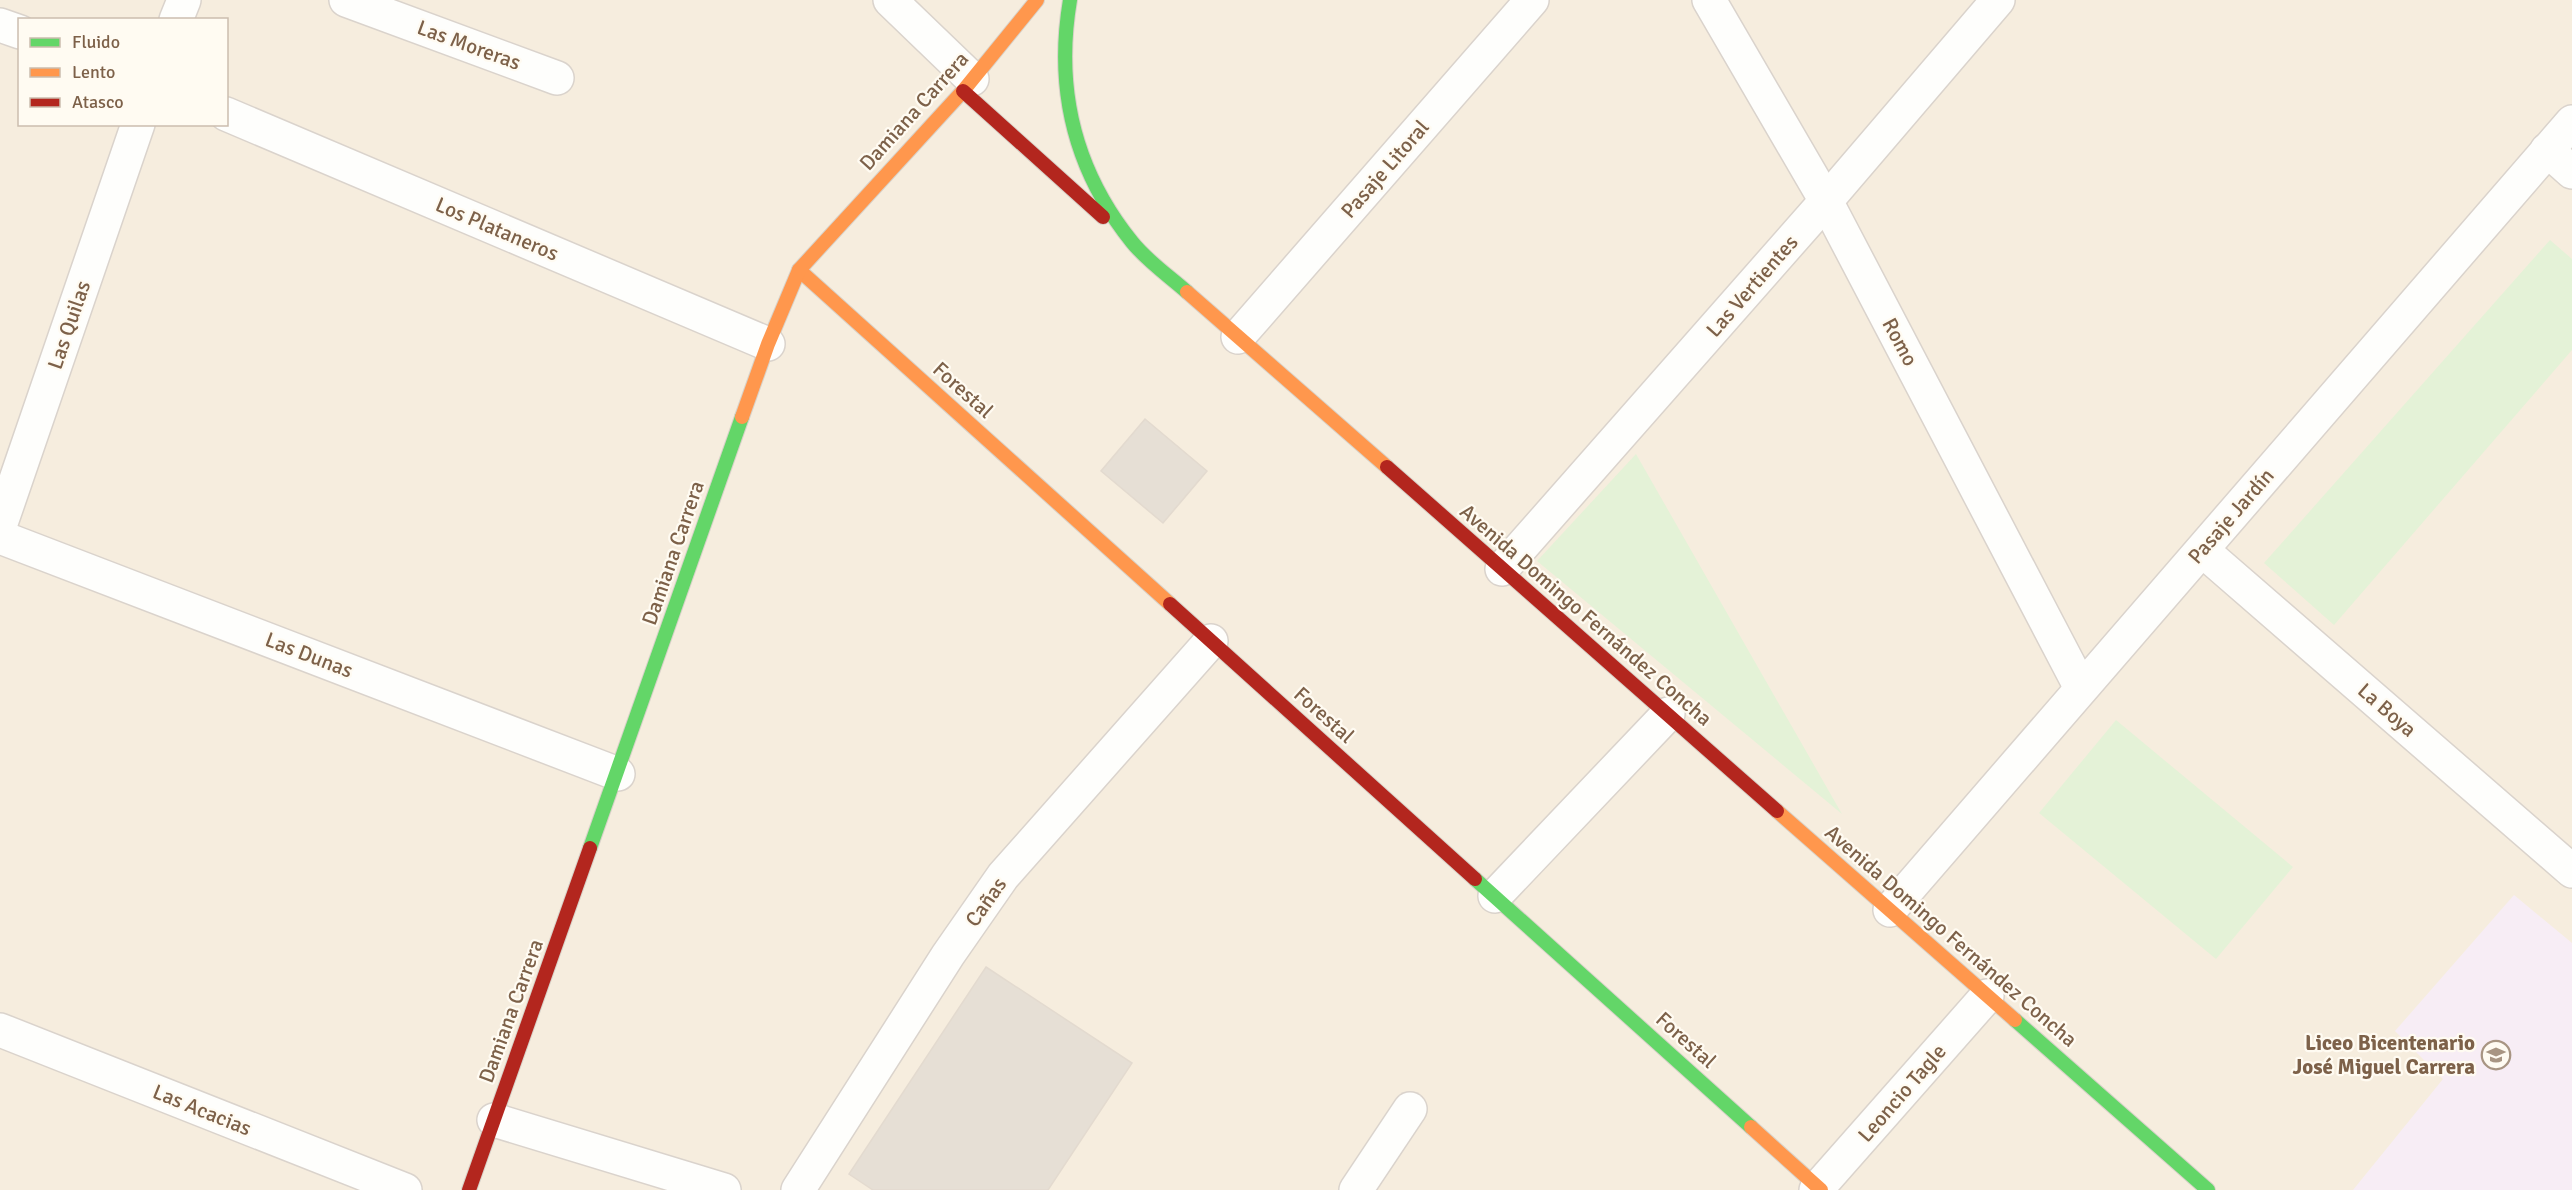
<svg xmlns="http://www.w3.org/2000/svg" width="2572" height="1190" viewBox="0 0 2572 1190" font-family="Signika,sans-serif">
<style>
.residential{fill:#f6edde;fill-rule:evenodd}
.education{fill:#f7edf5}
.green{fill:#e4f2d7}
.building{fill:#e6dfd5;stroke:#e3dacf;stroke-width:1.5}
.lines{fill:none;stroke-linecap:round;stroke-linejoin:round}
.street-casing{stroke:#dad3cc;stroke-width:36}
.fast-casing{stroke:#d8d2c9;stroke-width:16}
.slow-casing{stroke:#d8d2c9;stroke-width:16}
.jam-casing{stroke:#d8d2c9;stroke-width:16}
.street{stroke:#fefefc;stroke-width:33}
.fast{stroke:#63d668;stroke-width:14}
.slow{stroke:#ff974d;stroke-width:14}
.jam{stroke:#b3261e;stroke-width:14}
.labels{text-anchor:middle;stroke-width:4.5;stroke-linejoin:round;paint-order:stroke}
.street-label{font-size:21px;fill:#7d6149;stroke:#fffbf2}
.poi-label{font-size:21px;font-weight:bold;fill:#7d6149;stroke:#fffbf2;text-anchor:end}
</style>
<rect width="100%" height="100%" fill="#f9f6ee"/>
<path class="residential" d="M0,0H2572V1190H0ZM20,20H226V124H20Z"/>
<path class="education" d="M2514,895L2572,943V1190H2353L2443,1079L2395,1031Z"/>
<g class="green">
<path d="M2550,240L2572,259V350L2334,625L2264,563Z"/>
<path d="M1636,454L1842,814L1537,561Z"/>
<path d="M2116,720L2293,867L2216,959L2039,813Z"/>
</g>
<g class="building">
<path d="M1145,419L1207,471L1163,523L1101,471Z"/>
<path d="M986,967L1132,1063L1048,1190H873L849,1174Z"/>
</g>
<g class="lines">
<g class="street-casing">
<g id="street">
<path d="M346,0L557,78"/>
<path d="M890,0L972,79"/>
<path d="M1709,0L1826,201L2081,688"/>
<path d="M176,20L184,0"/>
<path d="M0,25L20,32"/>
<path d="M226,114L768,344"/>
<path d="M2547,150L2572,172"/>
<path d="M1238,337L1532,0"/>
<path d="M0,526L138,124"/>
<path d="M0,537L618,774"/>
<path d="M2202,550L2572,871"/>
<path d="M1502,569L1826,201L1998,0"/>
<path d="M1495,896L1668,714"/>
<path d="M1890,910L2572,122"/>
<path d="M0,1030L405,1190"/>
<path d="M494,1120L724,1190"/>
<path d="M798,1190L948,955L1003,876L1211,641"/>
<path d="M1356,1190L1410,1109"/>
<path d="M1816,1190L1987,996"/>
</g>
</g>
<g class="fast-casing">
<g id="fast">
<path d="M1070,0C1055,89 1075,171 1132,242C1147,261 1169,276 1187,292"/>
<path d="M590,848L742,417"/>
<path d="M1475,879L1751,1127"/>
<path d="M2015,1020L2208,1190"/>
</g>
</g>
<g class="slow-casing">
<g id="slow">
<path d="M799,270L1170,604"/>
<path d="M1187,292L1387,467"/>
<path d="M742,417L768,344L799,270L963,91L1037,0"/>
<path d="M1777,811L2015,1020"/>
<path d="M1751,1127L1821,1190"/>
</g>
</g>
<g class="jam-casing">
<g id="jam">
<path d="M963,91L1103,217"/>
<path d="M1387,467L1777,811"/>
<path d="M1170,604L1475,879"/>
<path d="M469,1190L590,848"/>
</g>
</g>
<use href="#street" class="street"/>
<use href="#fast" class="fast"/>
<use href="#slow" class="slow"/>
<use href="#jam" class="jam"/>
</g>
<defs>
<g id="school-ring" transform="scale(1.5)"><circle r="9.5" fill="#fffbf2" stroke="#a89583" stroke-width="1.5"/><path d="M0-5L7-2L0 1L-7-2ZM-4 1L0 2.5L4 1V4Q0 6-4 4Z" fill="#a89583"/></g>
</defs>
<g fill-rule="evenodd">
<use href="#school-ring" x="2496" y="1055"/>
</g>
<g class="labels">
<g class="street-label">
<text transform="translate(469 45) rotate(20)" y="7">Las Moreras</text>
<text transform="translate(914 111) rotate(-48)" y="7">Damiana Carrera</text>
<text transform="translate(1385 169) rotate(-49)" y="7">Pasaje Litoral</text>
<text transform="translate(497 229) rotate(23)" y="7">Los Plataneros</text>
<text transform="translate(1752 286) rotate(-49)" y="7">Las Vertientes</text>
<text transform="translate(69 325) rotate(-71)" y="7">Las Quilas</text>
<text transform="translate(1900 342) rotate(62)" y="7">Romo</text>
<text transform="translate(963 390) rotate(42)" y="7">Forestal</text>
<text transform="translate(2231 516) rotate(-49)" y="7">Pasaje Jardín</text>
<text transform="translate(673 553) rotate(-71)" y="7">Damiana Carrera</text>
<text transform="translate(1586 615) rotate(41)" y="7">Avenida Domingo Fernández Concha</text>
<text transform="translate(309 655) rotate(21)" y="7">Las Dunas</text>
<text transform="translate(2387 710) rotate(41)" y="7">La Boya</text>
<text transform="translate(1324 715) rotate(42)" y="7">Forestal</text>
<text transform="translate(986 902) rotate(-55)" y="7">Cañas</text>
<text transform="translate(1951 936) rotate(41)" y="7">Avenida Domingo Fernández Concha</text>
<text transform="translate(511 1011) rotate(-70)" y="7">Damiana Carrera</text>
<text transform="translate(1686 1040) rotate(42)" y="7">Forestal</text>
<text transform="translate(1902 1093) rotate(-49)" y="7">Leoncio Tagle</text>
<text transform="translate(202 1110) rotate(22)" y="7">Las Acacias</text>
</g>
<g class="poi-label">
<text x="2475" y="1050">Liceo Bicentenario<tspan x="2475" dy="24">José Miguel Carrera</tspan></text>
</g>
</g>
<rect x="18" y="18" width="210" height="108" fill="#fffbf2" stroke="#cbbdae" stroke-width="1.5"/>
<rect x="30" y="38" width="30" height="9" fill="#63d668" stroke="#cbbdae" stroke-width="1.5"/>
<text x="72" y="48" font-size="18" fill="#7d6149">Fluido</text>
<rect x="30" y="68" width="30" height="9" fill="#ff974d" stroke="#cbbdae" stroke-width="1.5"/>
<text x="72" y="78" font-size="18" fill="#7d6149">Lento</text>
<rect x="30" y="98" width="30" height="9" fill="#b3261e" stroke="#cbbdae" stroke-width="1.5"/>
<text x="72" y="108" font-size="18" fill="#7d6149">Atasco</text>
</svg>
